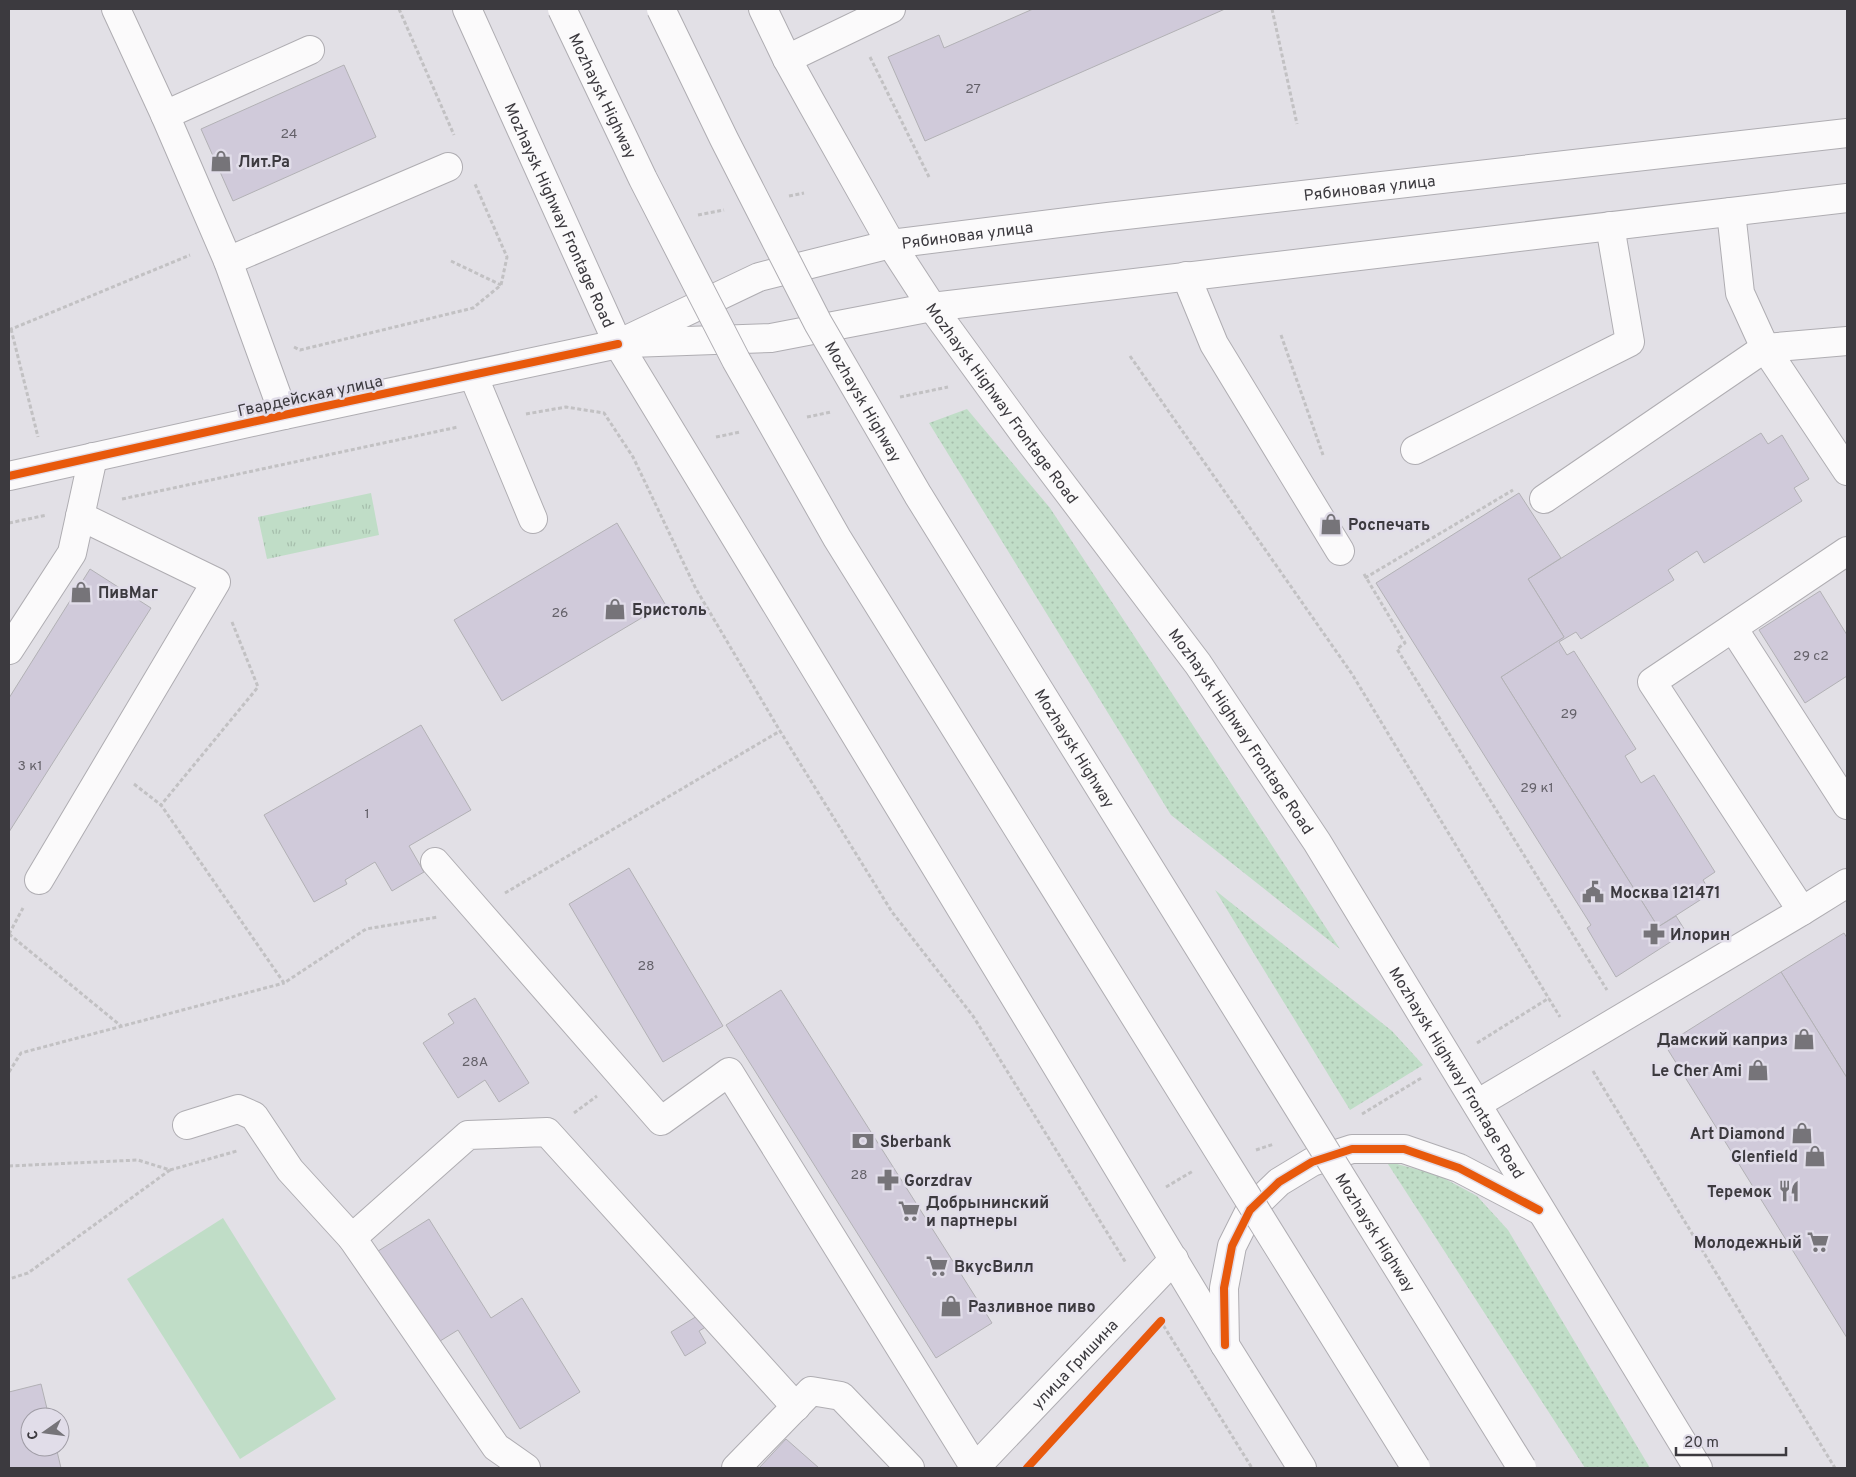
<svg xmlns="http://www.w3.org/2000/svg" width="1856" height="1477" viewBox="0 0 1856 1477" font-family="Overpass,sans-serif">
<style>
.grass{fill:url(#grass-dots)}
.park{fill:url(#park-tufts)}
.pitch{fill:#c0ddc7}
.building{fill:#d0cada;stroke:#b2b1b5}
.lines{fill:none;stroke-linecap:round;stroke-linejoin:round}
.minor-casing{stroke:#afadb2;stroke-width:30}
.major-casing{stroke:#afadb2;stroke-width:30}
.path{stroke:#c2c1c3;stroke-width:3;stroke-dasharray:4 2.5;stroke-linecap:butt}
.minor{stroke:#fbfafb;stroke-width:28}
.major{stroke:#fbfafb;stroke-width:28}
.major-bridge-casing{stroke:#afadb2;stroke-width:30;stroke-linecap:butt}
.major-bridge{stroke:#fbfafb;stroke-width:28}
.cycleway-casing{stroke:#e1dde9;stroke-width:11}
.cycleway{stroke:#e8590c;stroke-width:8}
.labels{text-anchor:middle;stroke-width:5;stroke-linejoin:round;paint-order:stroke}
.number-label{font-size:14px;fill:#646169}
.street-label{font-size:16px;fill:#3c3a3f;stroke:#e1dde9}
.poi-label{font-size:16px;font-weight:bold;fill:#3c3a3f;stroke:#e1dde9;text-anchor:start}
</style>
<defs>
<pattern id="grass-dots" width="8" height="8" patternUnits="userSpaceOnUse" patternTransform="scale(1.25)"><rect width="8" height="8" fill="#c0ddc7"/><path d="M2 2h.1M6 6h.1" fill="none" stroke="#a6beac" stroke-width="1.8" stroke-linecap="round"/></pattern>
<pattern id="park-tufts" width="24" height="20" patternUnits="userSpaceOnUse" patternTransform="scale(1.25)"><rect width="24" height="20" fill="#c0ddc7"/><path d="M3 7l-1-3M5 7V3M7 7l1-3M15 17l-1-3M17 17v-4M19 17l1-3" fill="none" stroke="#a6beac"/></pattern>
</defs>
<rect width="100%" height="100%" fill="#e2e0e6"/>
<g class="grass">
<path d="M967,409L1050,508L1340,949L1171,815L929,423Z"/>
<path d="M1215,890L1392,1031L1423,1065L1350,1110Z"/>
<path d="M1386,1161L1438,1175L1477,1196L1508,1230L1650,1468H1585Z"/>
</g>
<path class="park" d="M371,493L379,535L267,559L258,517Z"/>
<path class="pitch" d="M223,1218L336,1399L240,1459L127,1279Z"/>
<g class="building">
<path d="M1033,9H1225L925,141L888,57L939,35L944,48Z"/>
<path d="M344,65L376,137L233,201L201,129Z"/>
<path d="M1761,433L1768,444L1782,435L1809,479L1794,488L1802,501L1704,563L1697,551L1668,570L1674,580L1581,639L1576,632L1559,642L1567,655L1574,651L1636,749L1625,756L1641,783L1654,775L1715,872L1703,880L1711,893L1658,927L1501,677L1564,637L1528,579Z"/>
<path d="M1519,493L1561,558L1528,579L1564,637L1501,677L1658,927L1676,916L1686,932L1616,977L1587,928L1591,925L1376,583Z"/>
<path d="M617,523L665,604L502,701L454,620Z"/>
<path d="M90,569L151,608L9,832V698Z"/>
<path d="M1820,591L1847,635V676L1805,703L1759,630Z"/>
<path d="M421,725L471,810L409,846L424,872L392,891L375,862L345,880L347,884L314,902L264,815Z"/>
<path d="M629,868L723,1026L663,1062L569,904Z"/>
<path d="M1844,933L1847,938V1078L1781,972Z"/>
<path d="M1781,972L1847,1078V1338L1665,1045Z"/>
<path d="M781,990L992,1323L936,1358L726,1025Z"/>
<path d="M475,998L529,1083L499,1102L485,1080L458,1098L423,1043L454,1023L448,1014Z"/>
<path d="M429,1219L491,1318L522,1298L580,1392L520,1429L458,1330L432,1346L375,1253Z"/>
<path d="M702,1313L709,1325L699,1331L706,1343L685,1356L671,1332Z"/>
<path d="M41,1384L49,1417H30V1447H56L61,1468H9V1392Z"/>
<path d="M786,1439L819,1468H759Z"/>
</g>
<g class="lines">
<g class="minor-casing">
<g id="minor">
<path d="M116,9L165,115L228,261L284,415"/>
<path d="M787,59L891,9"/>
<path d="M165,115L310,50"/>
<path d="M1731,212L1740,293L1765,348L1847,471"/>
<path d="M228,261L448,167"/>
<path d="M1186,276L1214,344L1340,551"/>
<path d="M473,375L533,519"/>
<path d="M1415,450L1630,342L1610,226"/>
<path d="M9,476L284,415L618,344"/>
<path d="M1544,499L1765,348L1847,341"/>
<path d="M1733,628L1847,805"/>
<path d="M9,650L72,553L93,457"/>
<path d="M435,862L661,1121L729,1072L975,1468"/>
<path d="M39,880L216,582L80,516"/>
<path d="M1802,911L1652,682L1847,551"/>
<path d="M1477,1104L1802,911L1847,883"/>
<path d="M187,1125L238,1109L254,1116L290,1170L352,1238"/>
<path d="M1225,1345L1224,1288L1232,1246L1250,1210L1279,1182L1312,1162L1352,1149H1404L1459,1168L1539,1210"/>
<path d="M526,1468L496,1447L352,1238L468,1135L547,1132L796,1407"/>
<path d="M736,1468L811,1391L841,1396L910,1468"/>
<path id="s1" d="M975,1468L1174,1259"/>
</g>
</g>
<g class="major-casing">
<g id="major">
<path id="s2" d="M467,9L618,344L1047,1050L1225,1345L1302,1468"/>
<path id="s3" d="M763,9L787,59L812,104L891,244L932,307L1031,443L1198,664L1317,842L1698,1468"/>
<path d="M630,343L771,338L932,307L1847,198"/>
<path id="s4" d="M618,344L759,277L891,244L1108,217L1847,133"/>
</g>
</g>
<g class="path">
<path d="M399,9L454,135"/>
<path d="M1272,9L1297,124"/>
<path d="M870,57L929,177"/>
<path d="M789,196L804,193"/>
<path d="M698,215L724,210"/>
<path d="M451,261L501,285"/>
<path d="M11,329L38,437"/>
<path d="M9,330L190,255"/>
<path d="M1281,335L1323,455"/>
<path d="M294,347L300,350L473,308L501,285L507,257L475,184"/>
<path d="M1130,356L1352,674L1560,1017"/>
<path d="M900,397L948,387"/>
<path d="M526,414L566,407L604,413L633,457L696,589L780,731L892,912L973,1016L1126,1263"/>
<path d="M807,417L831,412"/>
<path d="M716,437L740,432"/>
<path d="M122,499L458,427"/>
<path d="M9,523L47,515"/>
<path d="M1364,574L1405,643L1397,649L1607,990"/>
<path d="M1365,578L1513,490"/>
<path d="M232,622L258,687L161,805L284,983L366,929L438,917"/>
<path d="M134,784L161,805"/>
<path d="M505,893L780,731"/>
<path d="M9,934L121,1026"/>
<path d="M9,934L23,908"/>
<path d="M1477,1043L1549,998"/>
<path d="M1593,1071L1835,1468"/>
<path d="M9,1072L21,1053L284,983"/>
<path d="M574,1113L597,1096"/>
<path d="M1362,1114L1423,1077"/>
<path d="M1256,1150L1274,1144"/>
<path d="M9,1166L138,1160L170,1170L28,1273L9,1279"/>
<path d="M170,1170L237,1151"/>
<path d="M1166,1187L1193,1171"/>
<path d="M1160,1320L1252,1468"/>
</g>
<use href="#minor" class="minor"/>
<use href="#major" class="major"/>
<g class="major-bridge-casing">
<g id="major-bridge">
<path id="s5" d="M562,9L643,179L736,360L837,538L1416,1468"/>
<path id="s6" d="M661,9L724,139L818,323L918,495L1522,1468"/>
</g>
</g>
<use href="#major-bridge" class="major-bridge"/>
<g class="cycleway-casing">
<g id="cycleway">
<path d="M9,476L284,415L618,344"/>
<path d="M1225,1345L1224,1288L1232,1246L1250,1210L1279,1182L1312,1162L1352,1149H1404L1459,1168L1539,1210"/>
<path d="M1027,1468L1161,1321"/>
</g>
</g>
<use href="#cycleway" class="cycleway"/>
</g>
<defs>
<g id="shop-bare" transform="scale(1.725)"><path d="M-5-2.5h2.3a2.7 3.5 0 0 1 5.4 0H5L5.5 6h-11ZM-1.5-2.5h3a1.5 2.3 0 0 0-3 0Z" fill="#767479" stroke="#e1dde9" stroke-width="2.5" paint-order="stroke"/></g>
<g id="civic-bare" transform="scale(1.725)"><path d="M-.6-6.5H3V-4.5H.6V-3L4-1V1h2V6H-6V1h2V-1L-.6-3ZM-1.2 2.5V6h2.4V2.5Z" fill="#767479" stroke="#e1dde9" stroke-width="2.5" paint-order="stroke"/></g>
<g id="pharmacy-bare" transform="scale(1.725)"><path d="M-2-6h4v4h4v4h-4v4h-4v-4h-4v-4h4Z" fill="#767479" stroke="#e1dde9" stroke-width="2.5" paint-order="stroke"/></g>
<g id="bank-bare" transform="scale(1.725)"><path d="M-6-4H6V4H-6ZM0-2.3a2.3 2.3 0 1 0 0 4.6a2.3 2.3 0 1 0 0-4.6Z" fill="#767479" stroke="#e1dde9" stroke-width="2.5" paint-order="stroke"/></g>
<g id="restaurant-bare" transform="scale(1.725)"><path d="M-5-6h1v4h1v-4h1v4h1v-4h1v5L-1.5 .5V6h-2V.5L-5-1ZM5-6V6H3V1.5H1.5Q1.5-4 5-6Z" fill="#767479" stroke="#e1dde9" stroke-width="2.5" paint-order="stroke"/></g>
<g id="supermarket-bare" transform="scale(1.725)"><path d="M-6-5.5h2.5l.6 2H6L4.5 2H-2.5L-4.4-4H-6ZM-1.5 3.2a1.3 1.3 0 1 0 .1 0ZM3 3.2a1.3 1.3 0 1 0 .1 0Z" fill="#767479" stroke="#e1dde9" stroke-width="2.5" paint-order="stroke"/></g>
</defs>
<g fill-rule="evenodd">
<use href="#shop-bare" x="221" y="161"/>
<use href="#shop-bare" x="1331" y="524"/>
<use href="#shop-bare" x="81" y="592"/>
<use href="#shop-bare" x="615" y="609"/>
<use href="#civic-bare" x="1593" y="892"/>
<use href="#pharmacy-bare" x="1654" y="934"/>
<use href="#shop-bare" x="1804" y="1039"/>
<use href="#shop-bare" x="1758" y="1070"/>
<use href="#shop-bare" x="1802" y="1133"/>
<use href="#bank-bare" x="863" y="1141"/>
<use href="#shop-bare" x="1815" y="1156"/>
<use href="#pharmacy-bare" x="888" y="1180"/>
<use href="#restaurant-bare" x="1789" y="1191"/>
<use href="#supermarket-bare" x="909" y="1211"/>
<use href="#supermarket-bare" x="1818" y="1242"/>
<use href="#supermarket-bare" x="937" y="1266"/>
<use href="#shop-bare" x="951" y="1306"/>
</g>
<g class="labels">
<g class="number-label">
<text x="973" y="93">27</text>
<text x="289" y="138">24</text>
<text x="560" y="617">26</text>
<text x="1811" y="660">29 с2</text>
<text x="1569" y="718">29</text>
<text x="30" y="770">3 к1</text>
<text x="1537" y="792">29 к1</text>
<text x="367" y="818">1</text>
<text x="646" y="970">28</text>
<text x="475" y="1066">28А</text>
<text x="859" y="1179">28</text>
</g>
<g class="street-label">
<text dy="6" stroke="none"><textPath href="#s5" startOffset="96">Mozhaysk Highway</textPath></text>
<text dy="6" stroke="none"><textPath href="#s4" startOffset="774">Рябиновая улица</textPath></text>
<text dy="6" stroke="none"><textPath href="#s2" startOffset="226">Mozhaysk Highway Frontage Road</textPath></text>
<text dy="6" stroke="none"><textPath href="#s4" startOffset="369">Рябиновая улица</textPath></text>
<text transform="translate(310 395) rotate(-12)" y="6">Гвардейская улица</text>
<text dy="6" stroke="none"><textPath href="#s6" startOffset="442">Mozhaysk Highway</textPath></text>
<text dy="6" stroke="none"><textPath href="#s3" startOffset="462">Mozhaysk Highway Frontage Road</textPath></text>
<text dy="6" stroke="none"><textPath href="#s3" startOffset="868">Mozhaysk Highway Frontage Road</textPath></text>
<text dy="6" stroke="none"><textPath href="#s6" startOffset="848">Mozhaysk Highway</textPath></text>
<text dy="6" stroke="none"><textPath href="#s3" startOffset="1272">Mozhaysk Highway Frontage Road</textPath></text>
<text dy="6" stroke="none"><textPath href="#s6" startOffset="1418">Mozhaysk Highway</textPath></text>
<text dy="6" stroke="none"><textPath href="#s1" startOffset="144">улица Гришина</textPath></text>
</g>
<g class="poi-label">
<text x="238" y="167">Лит.Ра</text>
<text x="1348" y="530">Роспечать</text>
<text x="98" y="598">ПивМаг</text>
<text x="632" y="615">Бристоль</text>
<text x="1610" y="898">Москва 121471</text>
<text x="1670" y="940">Илорин</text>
<text x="1788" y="1045" text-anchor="end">Дамский каприз</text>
<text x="1742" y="1076" text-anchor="end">Le Cher Ami</text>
<text x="1785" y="1139" text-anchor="end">Art Diamond</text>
<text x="880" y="1147">Sberbank</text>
<text x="1798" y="1162" text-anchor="end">Glenfield</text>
<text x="904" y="1186">Gorzdrav</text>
<text x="1772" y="1197" text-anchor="end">Теремок</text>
<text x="926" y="1208">Добрынинский<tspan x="926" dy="18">и партнеры</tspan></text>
<text x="1802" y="1248" text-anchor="end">Молодежный</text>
<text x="954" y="1272">ВкусВилл</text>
<text x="968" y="1312">Разливное пиво</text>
</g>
</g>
<rect width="1856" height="1477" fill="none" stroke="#3c3a3f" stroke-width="20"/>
<g transform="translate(45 1432) rotate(256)"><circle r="24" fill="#e1dde9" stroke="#9f9ca5"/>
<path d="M0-4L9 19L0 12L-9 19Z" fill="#767479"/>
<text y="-8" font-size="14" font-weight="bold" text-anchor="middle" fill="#3c3a3f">С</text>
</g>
<path d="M1676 1447v8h110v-8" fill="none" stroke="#3c3a3f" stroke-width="2.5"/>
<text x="1684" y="1447" font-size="15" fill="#3c3a3f" stroke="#e1dde9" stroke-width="4" paint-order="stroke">20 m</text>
</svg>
